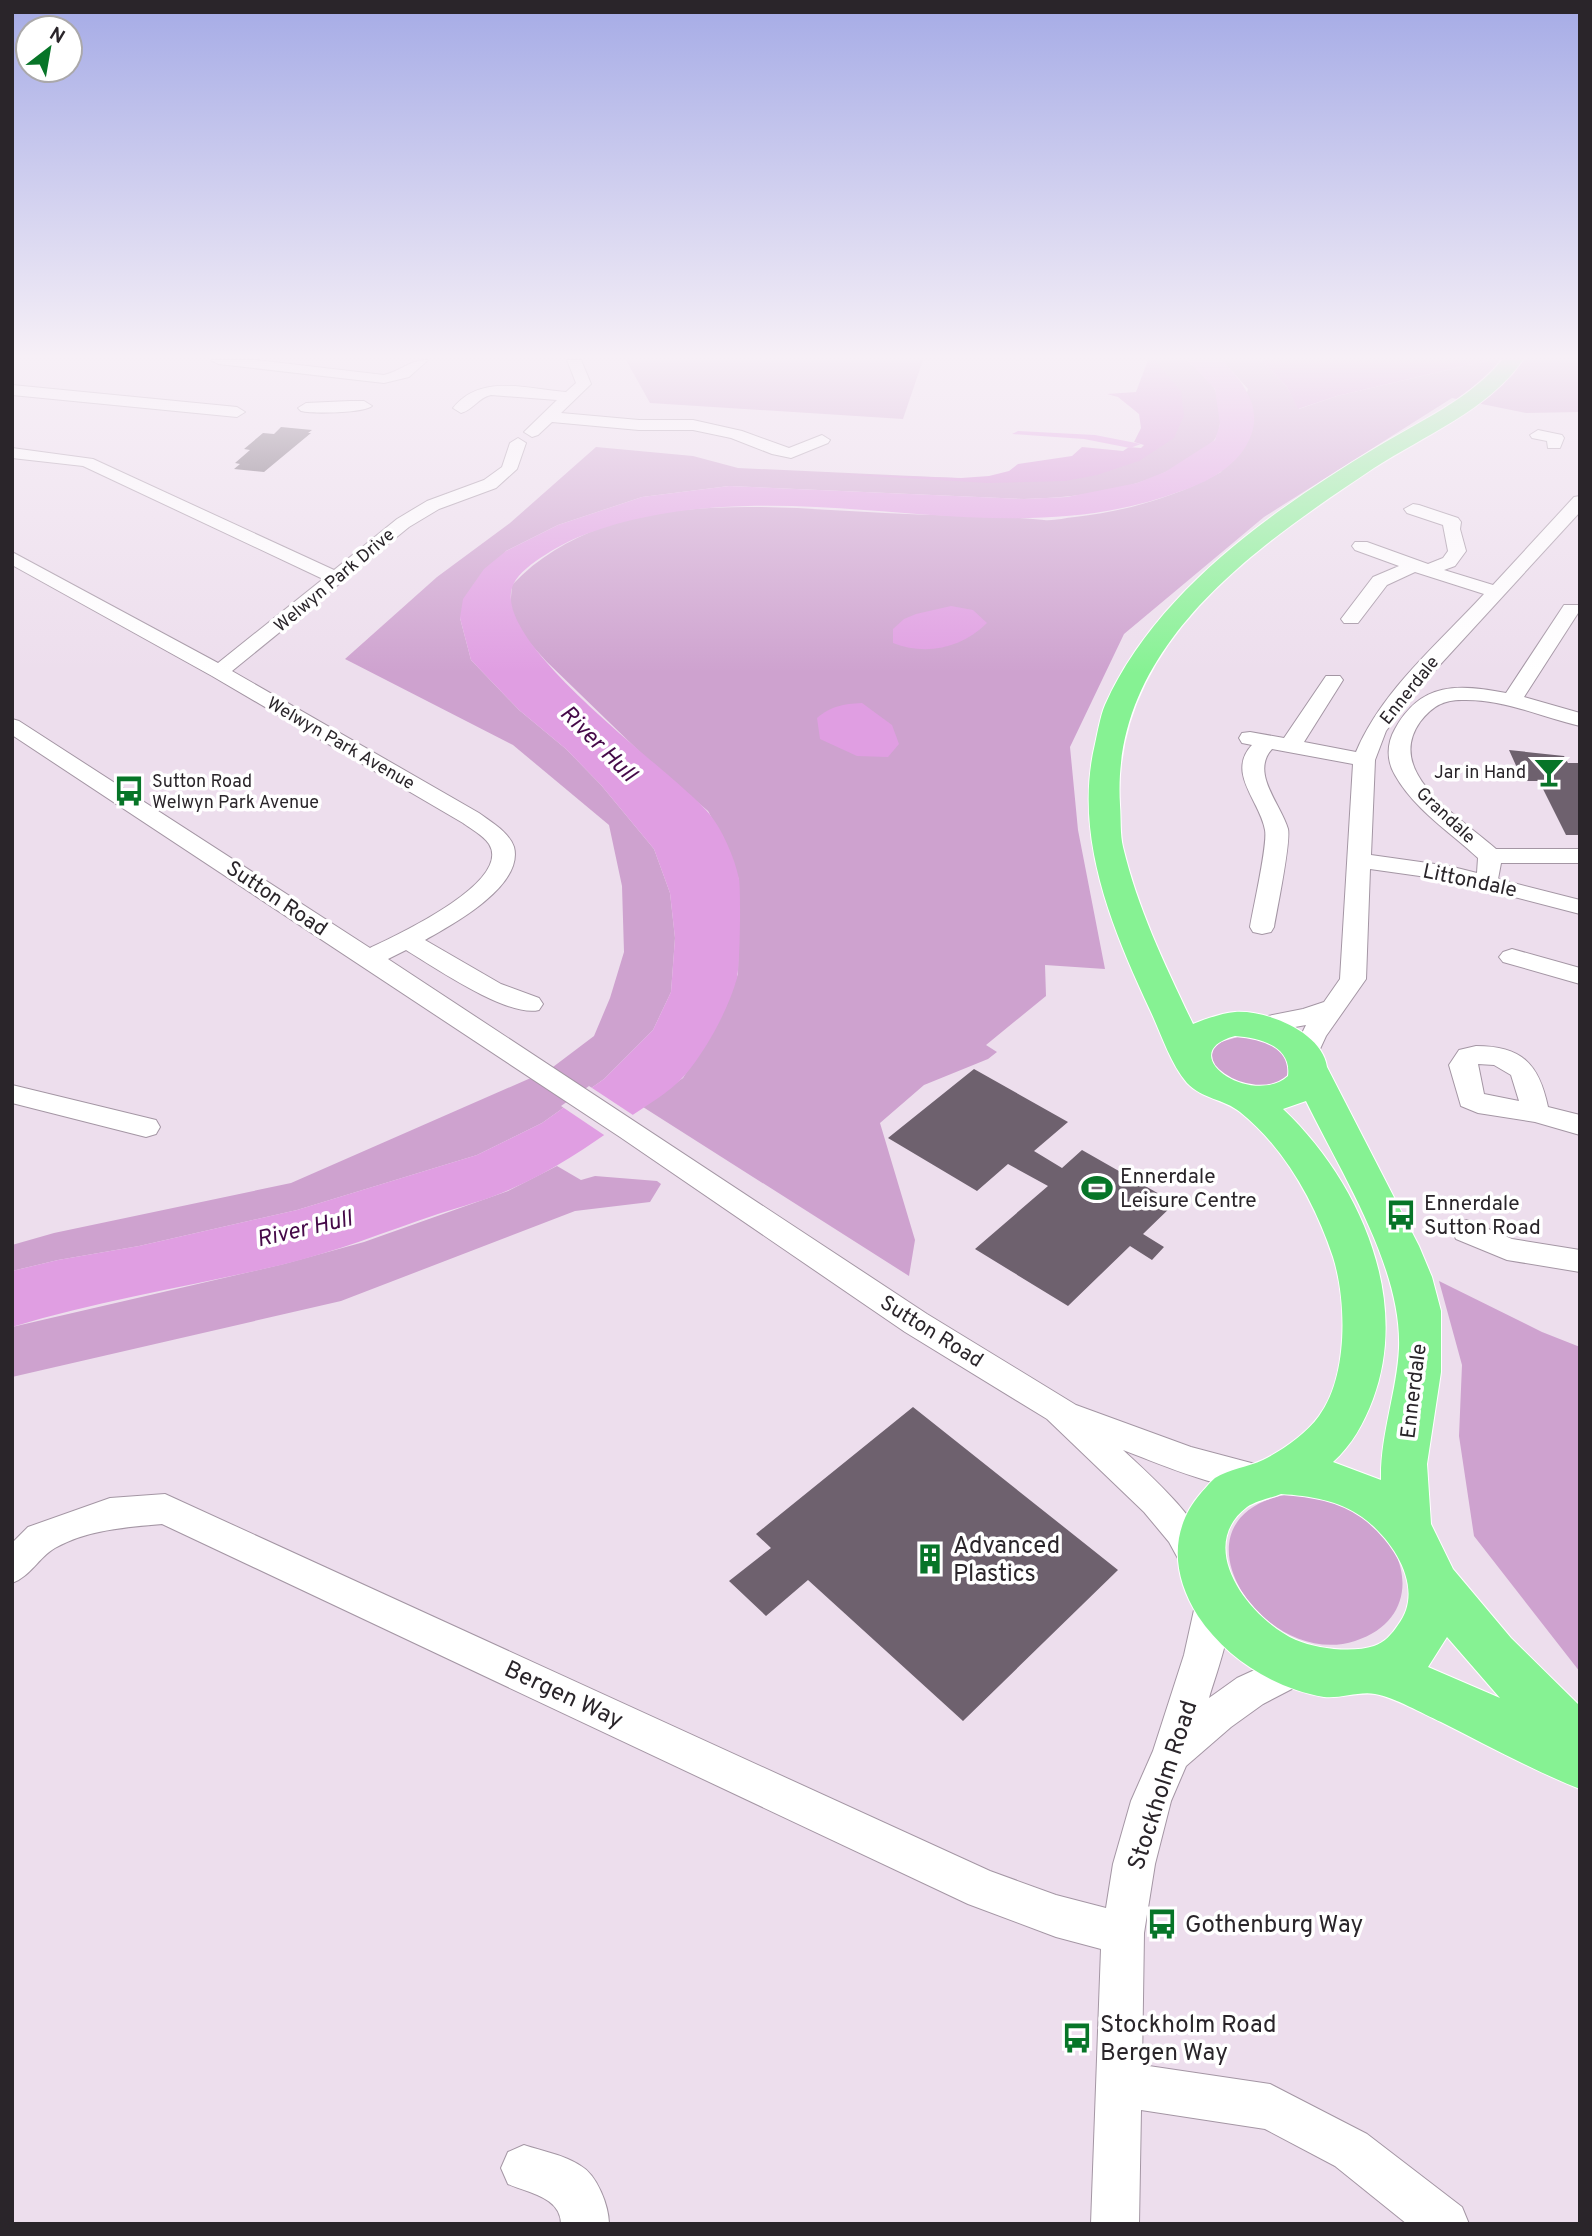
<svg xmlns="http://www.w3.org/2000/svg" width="1592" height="2236" viewBox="0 0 1592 2236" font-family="Overpass,sans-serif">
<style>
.green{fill:#cea2cf}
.forest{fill:#d695d7}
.water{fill:#e09ee2}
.pier{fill:#eddeed}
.building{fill:#6e616e}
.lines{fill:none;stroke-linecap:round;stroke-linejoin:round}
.minor-casing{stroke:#a496a4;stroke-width:2}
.highway-casing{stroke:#fff;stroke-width:2}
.minor{fill:#fff;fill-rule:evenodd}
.highway{fill:#86f293;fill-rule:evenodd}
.labels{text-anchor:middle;stroke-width:7;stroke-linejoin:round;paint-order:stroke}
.far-street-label{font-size:18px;fill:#2a252a;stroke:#fff}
.far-poi-label{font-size:18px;fill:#2a252a;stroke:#fff;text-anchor:end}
.street-label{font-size:21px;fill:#2a252a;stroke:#fff}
.poi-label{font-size:21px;fill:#2a252a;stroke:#fff;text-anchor:start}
.water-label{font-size:23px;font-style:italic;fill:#450948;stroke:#fff}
.near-poi-label{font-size:24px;fill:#2a252a;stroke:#fff;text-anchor:start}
.near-street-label{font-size:24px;fill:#2a252a;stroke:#fff}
</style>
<rect width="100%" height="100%" fill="#eddeed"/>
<g class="green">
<path d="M626,360H923L903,419L650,403Z"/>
<path d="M1153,360H1187C1195,369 1211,380 1216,392C1221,405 1223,426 1215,439C1212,444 1204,449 1199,452C1149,490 1084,497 1024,499L729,486L642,497L558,525L506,551L460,618L471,660L519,710L566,749L601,785L654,849L670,893L675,938L671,992L653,1030L604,1079L542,1123L477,1155L297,1210L139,1246L58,1260L12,1271V1245L54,1233L291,1183L549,1070L594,1036L610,998L624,952L622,886L609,825L513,745L345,659L437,577L510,523L596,447L693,456L738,468L978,479L1140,453L1175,428Z"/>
<path d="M1222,360H1261L1287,387L1299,409L1337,396L1490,360H1580V412L1526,413L1452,398L1264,517L1124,634L1070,747L1078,830L1105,969L1045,965L1046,996L986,1045L997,1052L988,1059L924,1085L880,1123L915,1240L909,1276L643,1107L683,1078L721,1016L738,974L739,880L726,844L708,811L645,757L546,661L520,632L510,609L512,585C606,486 762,507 885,513C938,516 991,515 1044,520C1053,521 1065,518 1075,517C1127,511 1176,497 1221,472L1248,389Z"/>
<path d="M1241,1036C1262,1038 1286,1048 1292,1069L1287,1080L1261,1090L1222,1080L1208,1061L1214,1044Z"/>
<path d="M557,1166L581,1180L595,1176L657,1181L661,1184L650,1202L575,1211L341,1301L12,1377V1327L284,1264L364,1242L508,1191Z"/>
<path d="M1439,1281L1542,1332L1580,1347V1672L1474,1536L1459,1436L1462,1365Z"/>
<path d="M1289,1494C1315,1497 1338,1501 1360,1515C1413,1547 1422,1620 1355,1641C1263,1671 1161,1517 1289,1494Z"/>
</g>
<g class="forest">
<path d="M1148,360H1155L1181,391L1184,416L1174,438L1139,461L1097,475L1065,481L988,483L837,474L961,478L989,476L1009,471L1018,464L1072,456L1082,447L1123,451L1129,447L1141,448L1144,445L1134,442L1141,428L1139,414L1118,397L1107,394L1136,392Z"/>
<path d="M1261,360H1489L1337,396L1298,409L1287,387Z"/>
</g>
<g class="water">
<path d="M1187,360H1222C1246,385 1266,412 1246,446C1233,468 1207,482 1184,490C1042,545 894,502 748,506C693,507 637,515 586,534C565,542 524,564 514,583C484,639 671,770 706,810C721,826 735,858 739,879C741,892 740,966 737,978C728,1010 707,1049 685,1075C670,1093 643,1107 624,1121C588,1147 552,1171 511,1189C487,1200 462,1206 438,1214C385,1232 335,1252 281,1265C192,1286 100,1300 12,1327V1271L58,1260L139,1246L297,1210L477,1155L542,1123L604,1079L653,1030L671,992L675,938L670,893L654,849L601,785L566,749L519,710L471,660L460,618L463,599L484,569L506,551L558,525L642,497L729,486L1024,499L1067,497L1137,483L1165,472L1215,440L1220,424L1215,389Z"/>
<path d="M1018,431L1095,435L1141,444L1130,448L1084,439L1012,434Z"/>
<path d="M951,606L973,610L987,623C962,648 926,656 893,643V629L904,619L916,614Z"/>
<path d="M862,703L892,725L899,744L888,757L857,756L820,739L817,718C831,706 843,704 862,703Z"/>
</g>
<path class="pier" d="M589,1086L636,1117L607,1137L561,1106Z"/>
<g class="building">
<path d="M281,427L312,430L308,433H311L264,472L234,469L240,464L235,463L250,450L244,449L263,433L274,434Z"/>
<path d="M1509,750L1564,756L1568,763H1580V835H1566L1539,781H1523Z"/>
<path d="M974,1069L1068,1122L1034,1151L1062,1168L1082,1150L1175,1203L1143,1234L1164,1247L1152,1260L1130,1246L1068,1306L975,1249L1048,1186L1008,1164L977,1191L888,1138Z"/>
<path d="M913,1407L1118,1570L963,1721L808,1580L766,1616L729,1581L771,1548L756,1534Z"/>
</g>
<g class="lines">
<g class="minor-casing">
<g id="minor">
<path d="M211,360H256L384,375C403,370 409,360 428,360L409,377L384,383L218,364Z"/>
<path d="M567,360H581L591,384L561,413L639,420H693L742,431L789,448L822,435L830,440L828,443L791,458L772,454L731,438L693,430H639L552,422L538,435L532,437L524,432L557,400L491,395C479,397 473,410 461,413L453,408C481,373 527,389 566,392L576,383Z"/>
<path d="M12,385L237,407L245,412L237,417L12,395Z"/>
<path d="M350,401H364L372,406C364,413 313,414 301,411L298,408L306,403Z"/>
<path d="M1538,430L1562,435L1564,438L1560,448H1548L1547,441L1532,438L1530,435Z"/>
<path d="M518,438L526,443L517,469L496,488L439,509L409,527L232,671L479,813C491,822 509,832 514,847C524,886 452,925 425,940L501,984L539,998L543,1004L539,1010C508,1018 434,967 406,950L388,959L927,1314L1076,1405L1191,1447L1270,1468L1275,1478L1270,1488C1240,1499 1155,1462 1123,1450C1161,1485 1196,1517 1218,1564L1213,1575L1200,1580L1187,1575L1169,1542L1144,1512L1047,1419L905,1332L620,1137L12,735V719L19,721L370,948C395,936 513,882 489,844C483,835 471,829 463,823L212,676L12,565V552L218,663L323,579L83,466L12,458V448L93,459L334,570L397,519L427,501L484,480L502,467L510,443Z"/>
<path d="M1580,496V512L1415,692L1386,731L1375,760L1371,855L1449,866L1477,873L1478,858C1450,832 1414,809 1395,775C1386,760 1387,743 1395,729C1421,681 1459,684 1506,693L1564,605H1578L1580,610L1524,697L1580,713V726C1542,717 1506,700 1466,700C1445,699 1433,705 1420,722C1383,774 1463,819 1496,849H1580V863H1501L1498,879L1580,900V914L1448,880L1370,869L1366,979L1326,1036L1314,1062L1304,1065L1294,1062L1291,1056L1306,1025L1257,1034L1248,1032L1244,1026L1248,1020L1303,1009L1324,1002L1340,979L1353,764L1272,749C1250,773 1281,804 1288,829C1291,842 1277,909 1274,927L1271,932L1262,934L1253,932L1250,927C1253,908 1268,844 1265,830C1260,801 1226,773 1252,745L1242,743L1239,738L1242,733L1250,732L1284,738L1326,676H1340L1343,680L1304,742L1356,752C1382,690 1440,642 1484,594L1415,572L1387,585L1358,623H1344L1341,619L1373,577L1399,566L1355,550L1352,546L1355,542H1367L1428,564L1443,558L1448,551L1443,525L1407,513L1404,509L1413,504L1419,505L1458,518L1461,522L1460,529L1466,551L1455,566L1444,570L1493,585L1574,497Z"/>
<path d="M1512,949L1580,968V984L1503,962L1499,957L1503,952Z"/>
<path d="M1476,1046C1522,1046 1539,1064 1548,1107L1580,1115V1135L1535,1122L1478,1113L1461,1106L1449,1065L1459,1050ZM1478,1064L1494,1065L1511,1075L1519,1101L1484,1094Z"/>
<path d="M12,1085L156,1120L160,1127L156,1134L146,1137L12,1103Z"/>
<path d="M1467,1220L1512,1239L1580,1250V1272L1507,1260L1456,1239L1452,1231L1456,1223Z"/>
<path d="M165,1494L990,1871L1056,1895L1106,1908L1113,1864L1131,1801L1153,1751L1184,1655L1196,1601L1201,1589L1214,1585L1227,1589C1239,1615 1217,1670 1209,1698L1237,1678L1298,1650L1311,1655L1317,1667L1311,1679L1263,1704L1231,1727L1186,1766L1171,1801L1155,1864L1144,1933L1142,2065L1270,2084L1367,2134L1462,2207L1469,2224H1407L1335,2166L1265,2129L1141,2110L1139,2224H1091L1101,1949L1056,1937L968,1904L162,1524C126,1527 87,1530 55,1548C38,1558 31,1576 12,1583V1543L28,1527L110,1498Z"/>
<path d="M524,2145C542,2151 565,2155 581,2166C597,2175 609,2206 609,2224H561C561,2197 528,2193 508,2184L501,2168L508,2152Z"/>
</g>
</g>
<g class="highway-casing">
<path id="highway" d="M1502,360H1523C1487,411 1425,435 1374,468C1256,547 1110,645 1120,805C1121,819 1120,834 1123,847C1138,910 1166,967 1193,1024C1205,1019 1223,1013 1235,1012C1267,1010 1322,1032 1327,1067L1419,1246L1432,1277L1441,1311V1372L1427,1464L1431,1524L1453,1569L1511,1638L1580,1706V1789C1532,1770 1487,1745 1441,1722C1423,1714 1394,1697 1375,1694C1359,1691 1340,1699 1324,1697C1273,1688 1226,1658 1198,1616C1172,1575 1169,1530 1201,1493C1203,1491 1212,1480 1215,1478C1229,1469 1248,1467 1263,1460C1283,1450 1306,1434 1319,1416C1348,1377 1347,1302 1333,1257C1315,1203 1285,1148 1240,1112C1224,1099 1202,1099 1187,1083C1170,1063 1161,1033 1150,1010C1112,928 1073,836 1095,744C1098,731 1100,717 1105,705C1155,592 1274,509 1377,447C1420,421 1469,400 1502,360ZM1235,1036C1260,1038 1292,1046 1288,1076C1252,1108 1171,1053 1235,1036ZM1306,1101C1341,1173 1402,1267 1399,1348C1397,1392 1380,1435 1381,1480L1333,1462C1352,1445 1364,1423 1373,1399C1411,1297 1358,1180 1283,1109ZM1281,1494C1310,1496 1338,1500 1362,1517C1393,1539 1426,1589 1398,1625C1393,1633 1384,1643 1374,1646C1353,1653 1317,1649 1296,1640C1252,1621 1193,1548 1247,1507C1256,1501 1271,1498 1281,1494ZM1447,1637L1500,1698L1428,1667Z"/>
</g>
<use href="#minor" class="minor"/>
<use href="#highway" class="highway"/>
</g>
<linearGradient id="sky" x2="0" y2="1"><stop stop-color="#a5abe6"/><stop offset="0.53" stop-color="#f7f0f7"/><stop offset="1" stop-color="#f7f0f7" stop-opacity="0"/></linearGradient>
<rect width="1592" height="673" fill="url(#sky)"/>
<defs>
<g id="bar-bare" transform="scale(2.415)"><path d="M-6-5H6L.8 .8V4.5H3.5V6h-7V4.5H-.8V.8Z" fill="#077528" stroke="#fff" stroke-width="2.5" paint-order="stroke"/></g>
<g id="bus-bare" transform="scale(2.415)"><path d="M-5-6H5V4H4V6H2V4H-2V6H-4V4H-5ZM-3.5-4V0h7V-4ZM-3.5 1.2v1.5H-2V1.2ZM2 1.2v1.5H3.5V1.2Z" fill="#077528" stroke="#fff" stroke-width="2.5" paint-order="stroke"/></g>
<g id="stadium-bare" transform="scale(2.415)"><path d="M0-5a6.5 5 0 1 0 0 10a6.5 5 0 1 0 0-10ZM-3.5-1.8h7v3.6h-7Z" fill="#077528" stroke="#fff" stroke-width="2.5" paint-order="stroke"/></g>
<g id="building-bare" transform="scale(2.415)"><path d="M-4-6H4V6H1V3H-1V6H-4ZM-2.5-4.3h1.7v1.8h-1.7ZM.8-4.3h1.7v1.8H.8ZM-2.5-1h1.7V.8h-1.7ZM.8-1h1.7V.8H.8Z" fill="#077528" stroke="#fff" stroke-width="2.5" paint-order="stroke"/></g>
</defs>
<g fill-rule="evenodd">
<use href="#bar-bare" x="1549" y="772"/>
<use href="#bus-bare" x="129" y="791"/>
<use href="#stadium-bare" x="1097" y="1188"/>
<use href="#bus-bare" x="1401" y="1215"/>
<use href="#building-bare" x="930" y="1559"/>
<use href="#bus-bare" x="1162" y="1924"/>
<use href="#bus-bare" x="1077" y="2038"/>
</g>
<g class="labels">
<g class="far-street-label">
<text transform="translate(334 580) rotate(-40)" y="6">Welwyn Park Drive</text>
<text transform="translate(1409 690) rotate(-51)" y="6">Ennerdale</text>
<text transform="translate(341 743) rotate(30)" y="6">Welwyn Park Avenue</text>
<text transform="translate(1446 815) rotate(43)" y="6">Grandale</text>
</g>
<g class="far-poi-label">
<text x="1526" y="778">Jar in Hand</text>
<text x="152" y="787" text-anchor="start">Sutton Road<tspan x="152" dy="21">Welwyn Park Avenue</tspan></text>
</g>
<g class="street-label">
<text transform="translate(1470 880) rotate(12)" y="7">Littondale</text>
<text transform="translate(277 898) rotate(34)" y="7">Sutton Road</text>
<text transform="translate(932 1331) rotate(32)" y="7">Sutton Road</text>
<text transform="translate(1413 1391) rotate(-83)" y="7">Ennerdale</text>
</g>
<g class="poi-label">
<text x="1120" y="1183">Ennerdale<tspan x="1120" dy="24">Leisure Centre</tspan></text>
<text x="1424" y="1210">Ennerdale<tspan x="1424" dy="24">Sutton Road</tspan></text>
</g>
<g class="water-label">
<text transform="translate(599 743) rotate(45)" y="8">River Hull</text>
<text transform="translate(304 1228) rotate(-13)" y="8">River Hull</text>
</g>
<g class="near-poi-label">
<text x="953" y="1553">Advanced<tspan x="953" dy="28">Plastics</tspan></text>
<text x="1185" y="1932">Gothenburg Way</text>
<text x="1100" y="2032">Stockholm Road<tspan x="1100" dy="28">Bergen Way</tspan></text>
</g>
<g class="near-street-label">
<text transform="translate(564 1694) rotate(25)" y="8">Bergen Way</text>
<text transform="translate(1162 1785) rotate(-72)" y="8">Stockholm Road</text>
</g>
</g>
<rect width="1592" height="2236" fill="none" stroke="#2a252a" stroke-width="28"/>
<g transform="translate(49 49) rotate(31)"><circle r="33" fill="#ffffff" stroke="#aaa8aa" stroke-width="2"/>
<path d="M0-5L12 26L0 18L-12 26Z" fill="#077528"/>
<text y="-10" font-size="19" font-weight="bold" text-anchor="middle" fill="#2a252a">N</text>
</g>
</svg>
